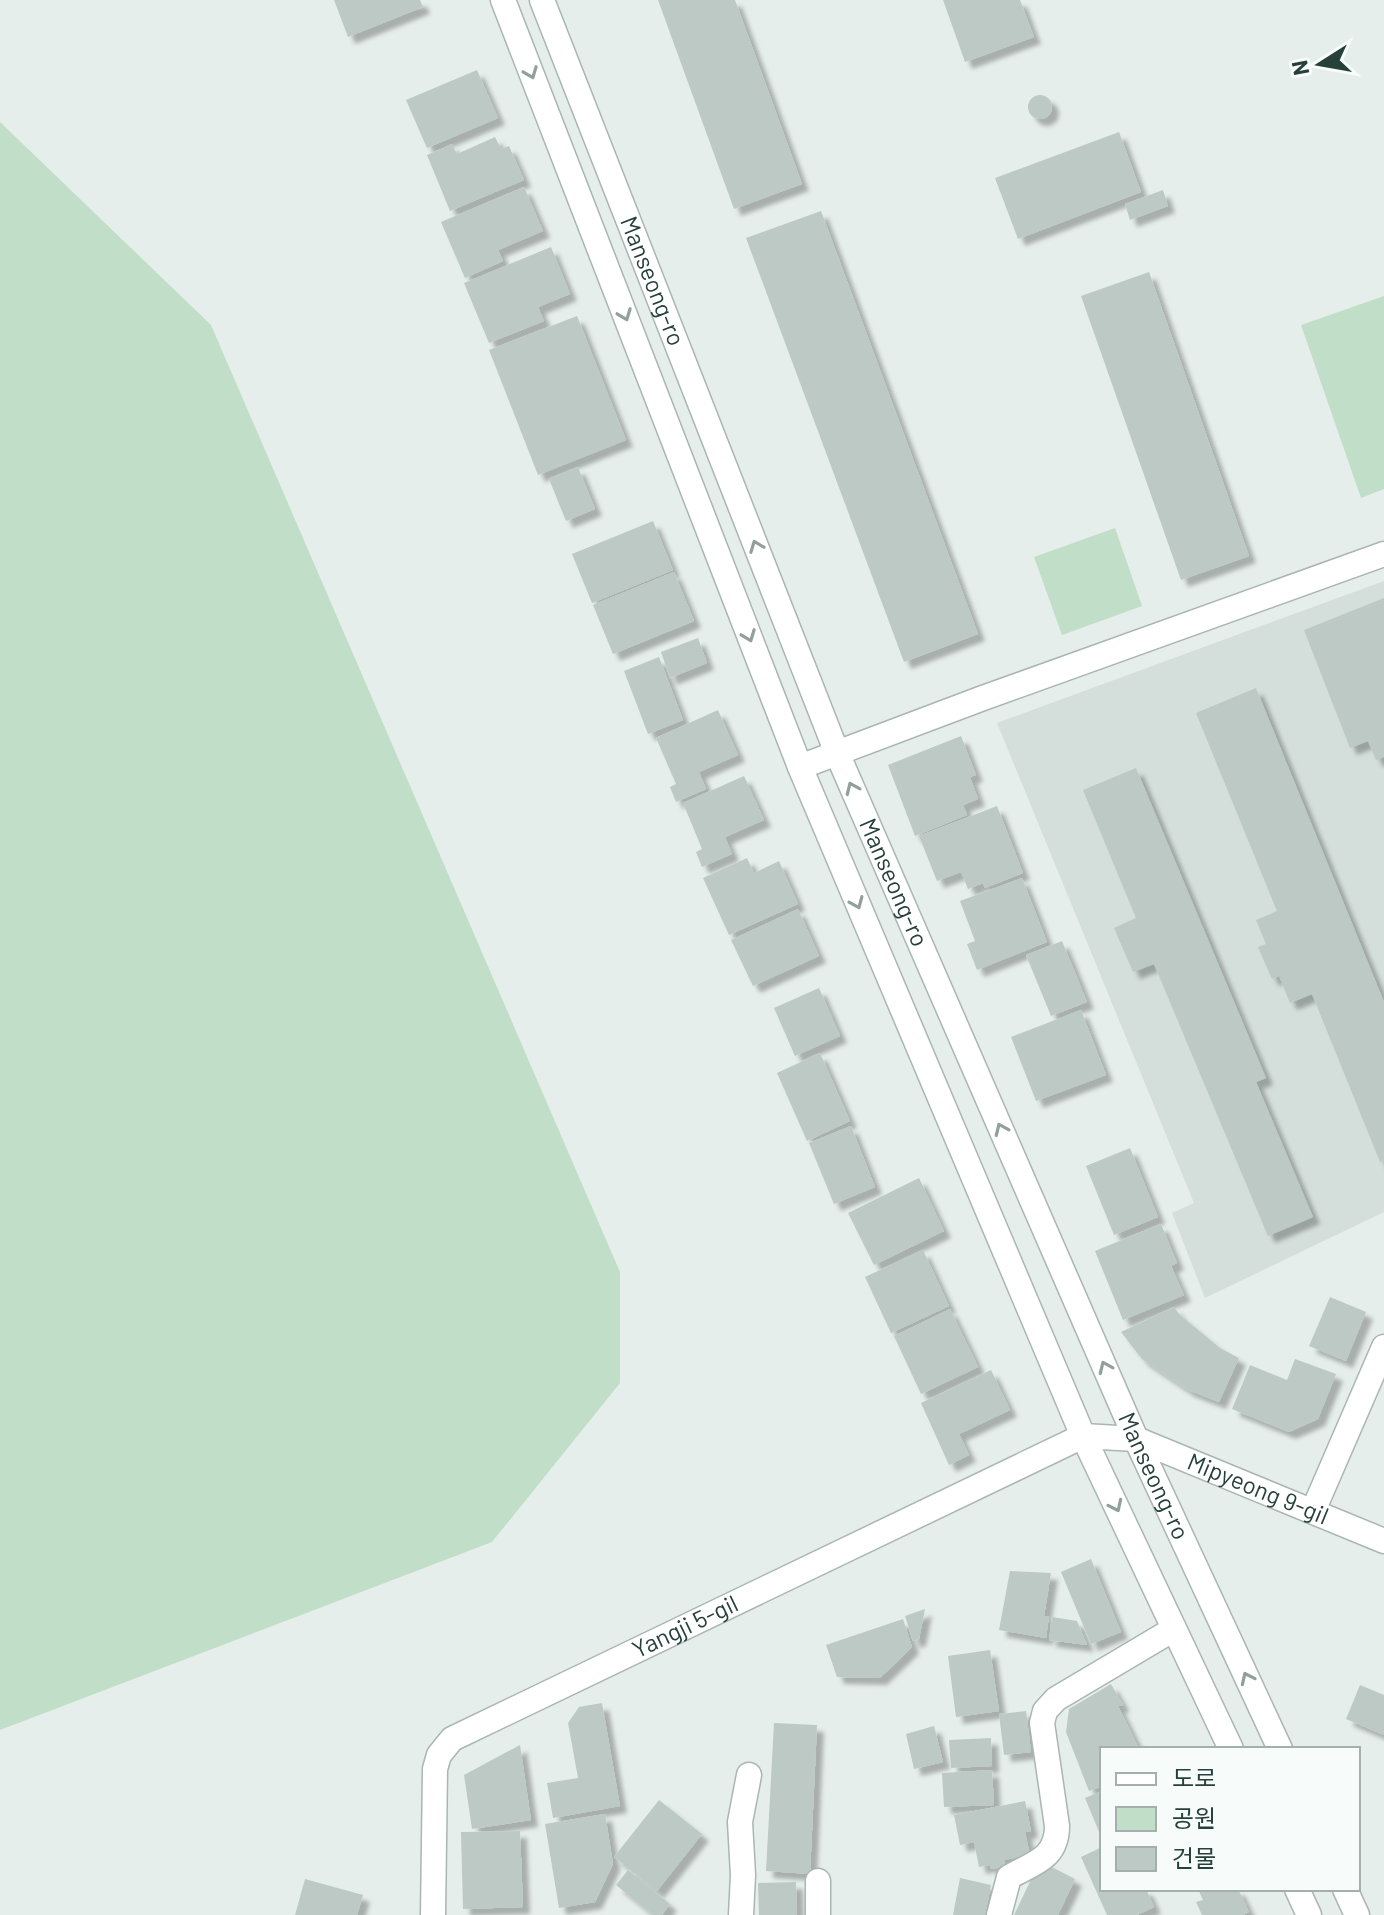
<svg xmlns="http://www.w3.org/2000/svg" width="1384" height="1915" viewBox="0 0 1384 1915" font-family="Barlow,'Noto Sans KR',sans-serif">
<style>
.built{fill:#d4deda}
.green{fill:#c1dec9}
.building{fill:#bcc9c4;filter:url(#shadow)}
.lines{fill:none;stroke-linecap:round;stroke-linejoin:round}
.minor-casing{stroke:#a9b6b2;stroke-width:27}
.minor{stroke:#fff;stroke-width:24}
.oneway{stroke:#92a09c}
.labels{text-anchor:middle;stroke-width:6;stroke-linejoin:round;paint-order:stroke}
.street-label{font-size:24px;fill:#26403a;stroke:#f7fbf9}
</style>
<defs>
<filter id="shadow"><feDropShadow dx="7" dy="7" stdDeviation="2" flood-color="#0004"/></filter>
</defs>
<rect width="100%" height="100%" fill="#e6eeeb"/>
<path class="built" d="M1384,581V1212L1205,1298L1172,1213L1194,1203L997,723Z"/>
<g class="green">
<path d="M0,122L211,325L620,1272V1383L492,1542L0,1730Z"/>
<path d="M1384,296V489L1361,498L1301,325Z"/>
<path d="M1115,528L1142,606L1062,635L1034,557Z"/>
</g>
<g class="building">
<path d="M334,0H420L423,7L348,37Z"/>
<path d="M658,0H735L802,184L734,209Z"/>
<path d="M943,0H1020L1034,37L965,62Z"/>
<path d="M477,70L498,118L427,148L406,100Z"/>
<circle cx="1040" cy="107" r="12"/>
<path d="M1119,132L1141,192L1018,239L995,178Z"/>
<path d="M495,137L501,149L509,146L524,180L450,211L427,155L452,144L457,154Z"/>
<path d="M524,187L543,231L498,250L503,261L465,278L441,222Z"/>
<path d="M1163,190L1168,206L1130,220L1125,204Z"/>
<path d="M821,211L978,634L904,662L746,238Z"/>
<path d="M551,247L570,294L538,307L544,321L489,343L464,283Z"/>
<path d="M1149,272L1249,556L1181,580L1081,296Z"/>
<path d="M577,316L626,440L538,475L489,350Z"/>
<path d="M578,467L595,509L566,521L549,479Z"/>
<path d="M653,521L673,570L592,603L572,554Z"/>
<path d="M674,572L694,621L613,654L593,605Z"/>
<path d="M1384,598V757L1376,760L1368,741L1350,748L1304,630Z"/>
<path d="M698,638L707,663L670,678L661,652Z"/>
<path d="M659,657L683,720L648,734L624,671Z"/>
<path d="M1256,688L1384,1002V1160L1380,1162L1312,994L1290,1003L1279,976L1272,979L1258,947L1266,944L1256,920L1277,911L1196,713Z"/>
<path d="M718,710L738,755L699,772L706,789L676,802L670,787L676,784L656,738Z"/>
<path d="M961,736L976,775L970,777L978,799L963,805L967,815L915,836L888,765Z"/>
<path d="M1136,768L1266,1078L1256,1082L1313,1217L1268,1236L1154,964L1133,972L1114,928L1136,918L1083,790Z"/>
<path d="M744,776L764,820L725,837L732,854L702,867L696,852L702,849L683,803Z"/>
<path d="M997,806L1023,873L985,888L983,883L968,889L961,872L937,881L919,836Z"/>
<path d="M747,858L754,873L779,861L798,904L729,935L703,878Z"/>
<path d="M1022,878L1047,942L977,970L967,944L975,941L960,901Z"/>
<path d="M798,909L819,956L753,986L731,940Z"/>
<path d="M1062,941L1087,1002L1051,1016L1026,955Z"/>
<path d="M819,988L840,1036L795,1056L774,1008Z"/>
<path d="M1081,1010L1106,1075L1036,1101L1011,1037Z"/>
<path d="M820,1053L850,1121L807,1141L777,1073Z"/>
<path d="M851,1126L875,1187L834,1204L809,1143Z"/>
<path d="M1130,1148L1158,1217L1114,1235L1086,1166Z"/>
<path d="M919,1178L944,1231L874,1265L848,1213Z"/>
<path d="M1161,1224L1177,1263L1171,1266L1184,1295L1123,1320L1095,1251Z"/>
<path d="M923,1250L949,1306L891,1333L865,1277Z"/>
<path d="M1330,1297L1366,1312L1346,1361L1309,1346Z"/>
<path d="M1174,1307L1180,1315L1220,1348L1239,1358L1219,1402L1188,1390L1142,1359L1121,1332Z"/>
<path d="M950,1309L978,1367L921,1394L894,1336Z"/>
<path d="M1295,1359L1336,1374L1318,1419L1289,1432L1232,1409L1250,1365L1287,1380Z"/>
<path d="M991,1370L1010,1410L959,1434L969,1455L949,1465L921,1403Z"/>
<path d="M1091,1559L1121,1632L1091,1644L1061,1572Z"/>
<path d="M1010,1571L1051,1573L1044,1616H1049L1046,1638L999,1630Z"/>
<path d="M925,1609L919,1639L913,1641L905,1616Z"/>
<path d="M1052,1617L1077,1621L1087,1645L1049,1640Z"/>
<path d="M903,1619L912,1647L880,1678L837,1677L826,1645Z"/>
<path d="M990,1650L999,1711L956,1717L948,1656Z"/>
<path d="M1111,1684L1123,1705L1118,1706L1139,1749H1102V1786L1089,1791L1066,1732L1069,1709Z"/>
<path d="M1360,1685L1384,1695V1735L1346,1719Z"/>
<path d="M602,1703L620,1806L553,1818L547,1783L578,1778L568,1723L579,1707Z"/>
<path d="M1026,1711L1031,1752L1004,1755L999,1714Z"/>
<path d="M774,1723L817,1725L810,1874L766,1871Z"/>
<path d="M934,1726L943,1762L914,1769L906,1734Z"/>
<path d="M991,1738L992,1766L951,1768L949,1740Z"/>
<path d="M520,1745L531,1820L472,1829L464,1775Z"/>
<path d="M992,1770L994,1805L944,1807L942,1773Z"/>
<path d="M1102,1791V1839L1085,1798Z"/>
<path d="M659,1800L702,1834L657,1891L614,1857Z"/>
<path d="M1025,1801L1031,1831L1025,1832L1030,1855L1004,1860L1005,1867L990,1869V1865L979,1867L974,1842L960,1845L954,1815Z"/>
<path d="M605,1814L613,1864L595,1902L559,1908L545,1824Z"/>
<path d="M520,1831L523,1907L463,1909L461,1832Z"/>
<path d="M1102,1847V1889H1146L1154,1907L1137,1915H1107L1081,1857Z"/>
<path d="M1040,1861L1075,1879L1058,1915H1014Z"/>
<path d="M628,1870L670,1904L662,1915H653L616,1885Z"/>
<path d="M960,1878L991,1885L985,1915H953Z"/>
<path d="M305,1879L363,1895L357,1915H295Z"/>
<path d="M796,1882L797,1915H759L758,1883Z"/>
<path d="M1198,1889H1238L1249,1912L1243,1915H1202L1196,1902L1203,1900Z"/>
</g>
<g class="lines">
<g class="minor-casing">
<g id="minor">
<path d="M503,0L800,767L1083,1436L1231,1749"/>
<path id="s1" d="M542,0L837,753L1136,1439L1280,1749"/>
<path d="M800,767L983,698L1384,554"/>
<path d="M1313,1511L1384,1347"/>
<path d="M818,1881V1915"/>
<path d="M1297,1889L1309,1915"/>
<path d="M1345,1889L1357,1915"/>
<path id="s2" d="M433,1915L435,1769L439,1755L452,1739L1083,1436L1136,1439L1384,1541"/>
<path d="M741,1915L743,1875L740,1822L749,1775"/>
<path d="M999,1915L1009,1877C1033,1863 1057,1859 1057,1826L1042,1723L1045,1711L1056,1699L1174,1629"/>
</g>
</g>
<use href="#minor" class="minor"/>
</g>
<defs><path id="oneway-chevron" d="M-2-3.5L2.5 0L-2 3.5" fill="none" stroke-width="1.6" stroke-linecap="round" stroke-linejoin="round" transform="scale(2)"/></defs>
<g class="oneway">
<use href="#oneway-chevron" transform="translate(531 73) rotate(69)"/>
<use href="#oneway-chevron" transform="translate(625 315) rotate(69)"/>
<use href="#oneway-chevron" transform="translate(756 546) rotate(-111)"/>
<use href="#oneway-chevron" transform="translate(749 636) rotate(69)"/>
<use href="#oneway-chevron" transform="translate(852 788) rotate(-114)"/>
<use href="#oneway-chevron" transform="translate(857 903) rotate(67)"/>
<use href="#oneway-chevron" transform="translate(1001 1129) rotate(-114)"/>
<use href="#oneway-chevron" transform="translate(1105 1367) rotate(-114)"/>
<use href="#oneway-chevron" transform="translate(1116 1506) rotate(65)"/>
<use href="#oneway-chevron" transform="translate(1247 1678) rotate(-115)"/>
</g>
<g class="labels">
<g class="street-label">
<text dy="8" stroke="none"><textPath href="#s1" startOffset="302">Manseong-ro</textPath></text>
<text dy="8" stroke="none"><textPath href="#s1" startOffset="950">Manseong-ro</textPath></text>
<text dy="8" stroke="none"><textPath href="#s1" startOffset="1598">Manseong-ro</textPath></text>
<text dy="8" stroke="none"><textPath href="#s2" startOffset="1066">Mipyeong 9-gil</textPath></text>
<text dy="8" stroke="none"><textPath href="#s2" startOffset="440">Yangji 5-gil</textPath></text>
</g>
</g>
<rect x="1100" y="1747" width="260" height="144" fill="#f7fbf9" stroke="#a3b0ad" stroke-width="2"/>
<rect x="1116" y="1773" width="40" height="12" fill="#ffffff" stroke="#a3b0ad" stroke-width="2"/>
<text x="1172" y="1787" font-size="24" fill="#26403a">도로</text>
<rect x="1116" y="1807" width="40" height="24" fill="#c1dec9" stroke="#a3b0ad" stroke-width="2"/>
<text x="1172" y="1827" font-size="24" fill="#26403a">공원</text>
<rect x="1116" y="1847" width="40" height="24" fill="#bcc9c4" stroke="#a3b0ad" stroke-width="2"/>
<text x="1172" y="1867" font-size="24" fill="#26403a">건물</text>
<g transform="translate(1320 64) rotate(259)" stroke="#f7fbf9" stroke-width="6" paint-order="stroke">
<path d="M0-6L14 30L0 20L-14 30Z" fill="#26403a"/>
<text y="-12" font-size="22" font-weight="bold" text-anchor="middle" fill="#26403a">N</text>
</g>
</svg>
